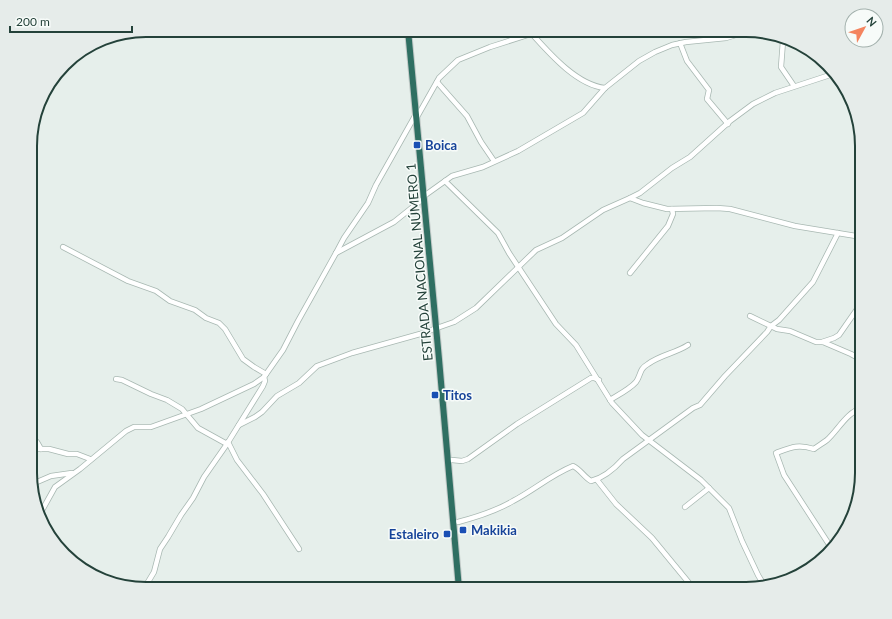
<svg xmlns="http://www.w3.org/2000/svg" width="892" height="619" viewBox="0 0 892 619" font-family="Lato,sans-serif">
<style>
.lines{fill:none;stroke-linecap:round;stroke-linejoin:round}
.minor-casing{stroke:#a8b8b2;stroke-width:6}
.highway-casing{stroke:#c2cac8;stroke-width:8}
.minor{stroke:#fff;stroke-width:4.5}
.highway{stroke:#2f6f62;stroke-width:6}
.transit-dot{fill:#1a4fb4;stroke:#f7fbf9;stroke-width:1.5}
.labels{text-anchor:middle;stroke-width:3;stroke-linejoin:round;paint-order:stroke}
.transit-label{font-size:13px;font-weight:bold;fill:#164399;stroke:#f7fbf9;text-anchor:start}
.street-label{font-size:13px;fill:#24423a;stroke:#f7fbf9}
.rim{fill:none;stroke:#24423a;stroke-width:2}
</style>
<rect width="100%" height="100%" fill="#e6efeb"/>
<g class="lines">
<g class="minor-casing">
<g id="minor">
<path d="M532,34C550,54 577,85 605,88"/>
<path d="M783,41L781,67L794,86"/>
<path d="M680,43L687,61L709,90L707,99L728,124"/>
<path d="M437,82L467,116L481,142L494,161"/>
<path d="M417,117L439,78L458,60L490,47L543,30"/>
<path d="M445,181L498,233L509,253L556,324L576,345L612,403L642,435L701,480L729,508L742,541L758,575L764,585"/>
<path d="M424,196L452,176L483,167L518,151L583,113L605,88L639,61L655,52L672,45L686,42L726,38L752,30"/>
<path d="M630,198L643,203L667,209L717,208L730,209L795,226L862,237"/>
<path d="M63,247L128,281L156,291L170,301L195,310L206,318L219,323L225,329L243,359L254,367L266,374"/>
<path d="M336,253L394,222L424,198"/>
<path d="M630,273L668,226L673,214L672,209"/>
<path d="M750,316L777,329L790,331L816,342H822L834,338L839,335L862,302"/>
<path d="M823,342L851,354L862,360"/>
<path d="M116,379L122,380L151,394L167,400L182,409L198,428L227,444"/>
<path d="M610,400C618,395 630,389 636,382C641,375 639,369 648,364C660,355 676,353 688,345"/>
<path d="M239,425L255,417L262,412L277,396L299,383L317,366L352,353L420,334L454,322L476,308L536,250L562,238L603,210L630,198L640,193L672,168L690,157L730,121L753,104L775,93L833,74"/>
<path d="M31,436L37,442L41,449"/>
<path d="M228,442L237,460L263,494L299,549"/>
<path d="M31,449H49L68,454H77L90,459"/>
<path d="M452,460L462,461L468,459L517,424L591,378H594L599,380"/>
<path d="M597,480L616,504L652,538L694,589"/>
<path d="M31,482H37L51,476L72,473"/>
<path d="M685,507L709,488"/>
<path d="M40,514L55,487L80,469L126,431L134,427H151L201,409L254,384L264,377L283,350L298,321L336,253L344,238L368,203L376,185L416,114"/>
<path d="M458,522C477,517 496,511 513,501C534,490 551,475 573,466C580,469 584,477 591,481C603,478 615,468 623,459L693,408L700,405L725,376L767,332L771,326L779,320L813,282L838,233"/>
<path d="M832,549L784,475L776,453C792,447 798,444 814,449C818,446 823,443 827,440C838,430 847,412 862,408"/>
<path d="M139,589L148,582L154,572L160,549L168,537L181,515L193,498L204,477L227,444L263,386L265,381L264,377"/>
</g>
</g>
<g class="highway-casing">
<path id="highway" d="M408,30L439,359L459,589"/>
</g>
<use href="#minor" class="minor"/>
<use href="#highway" class="highway"/>
</g>
<g class="transit-dot">
<rect x="413" y="141" width="8" height="8" rx="2"/>
<rect x="431" y="391" width="8" height="8" rx="2"/>
<rect x="459" y="526" width="8" height="8" rx="2"/>
<rect x="443" y="530" width="8" height="8" rx="2"/>
</g>
<g class="labels">
<g class="transit-label">
<text x="425" y="150">Boica</text>
<text x="443" y="400">Titos</text>
<text x="471" y="535">Makikia</text>
<text x="439" y="539" text-anchor="end">Estaleiro</text>
</g>
<g class="street-label">
<text transform="translate(419 262) rotate(-95)" y="5">ESTRADA NACIONAL NÚMERO 1</text>
</g>
</g>
<path d="M0 0H892V619H0ZM146 37H746A109 109 0 0 1 855 146V473A109 109 0 0 1 746 582H146A109 109 0 0 1 37 473V146A109 109 0 0 1 146 37Z" fill="#e6ecea" fill-rule="evenodd"/>
<path class="rim" d="M146 37H746A109 109 0 0 1 855 146V473A109 109 0 0 1 746 582H146A109 109 0 0 1 37 473V146A109 109 0 0 1 146 37Z"/>
<g transform="translate(864 28) rotate(50)"><circle r="19" fill="#f7fbf9" stroke="#a3b1ad"/>
<path d="M0-3L7 15L0 10L-7 15Z" fill="#f4845f"/>
<text y="-6" font-size="11" font-weight="bold" text-anchor="middle" fill="#24423a">N</text>
</g>
<path d="M10 26v6h122v-6" fill="none" stroke="#24423a" stroke-width="2"/>
<text x="16" y="26" font-size="12" fill="#24423a" stroke="#f7fbf9" stroke-width="3" paint-order="stroke">200 m</text>
</svg>
